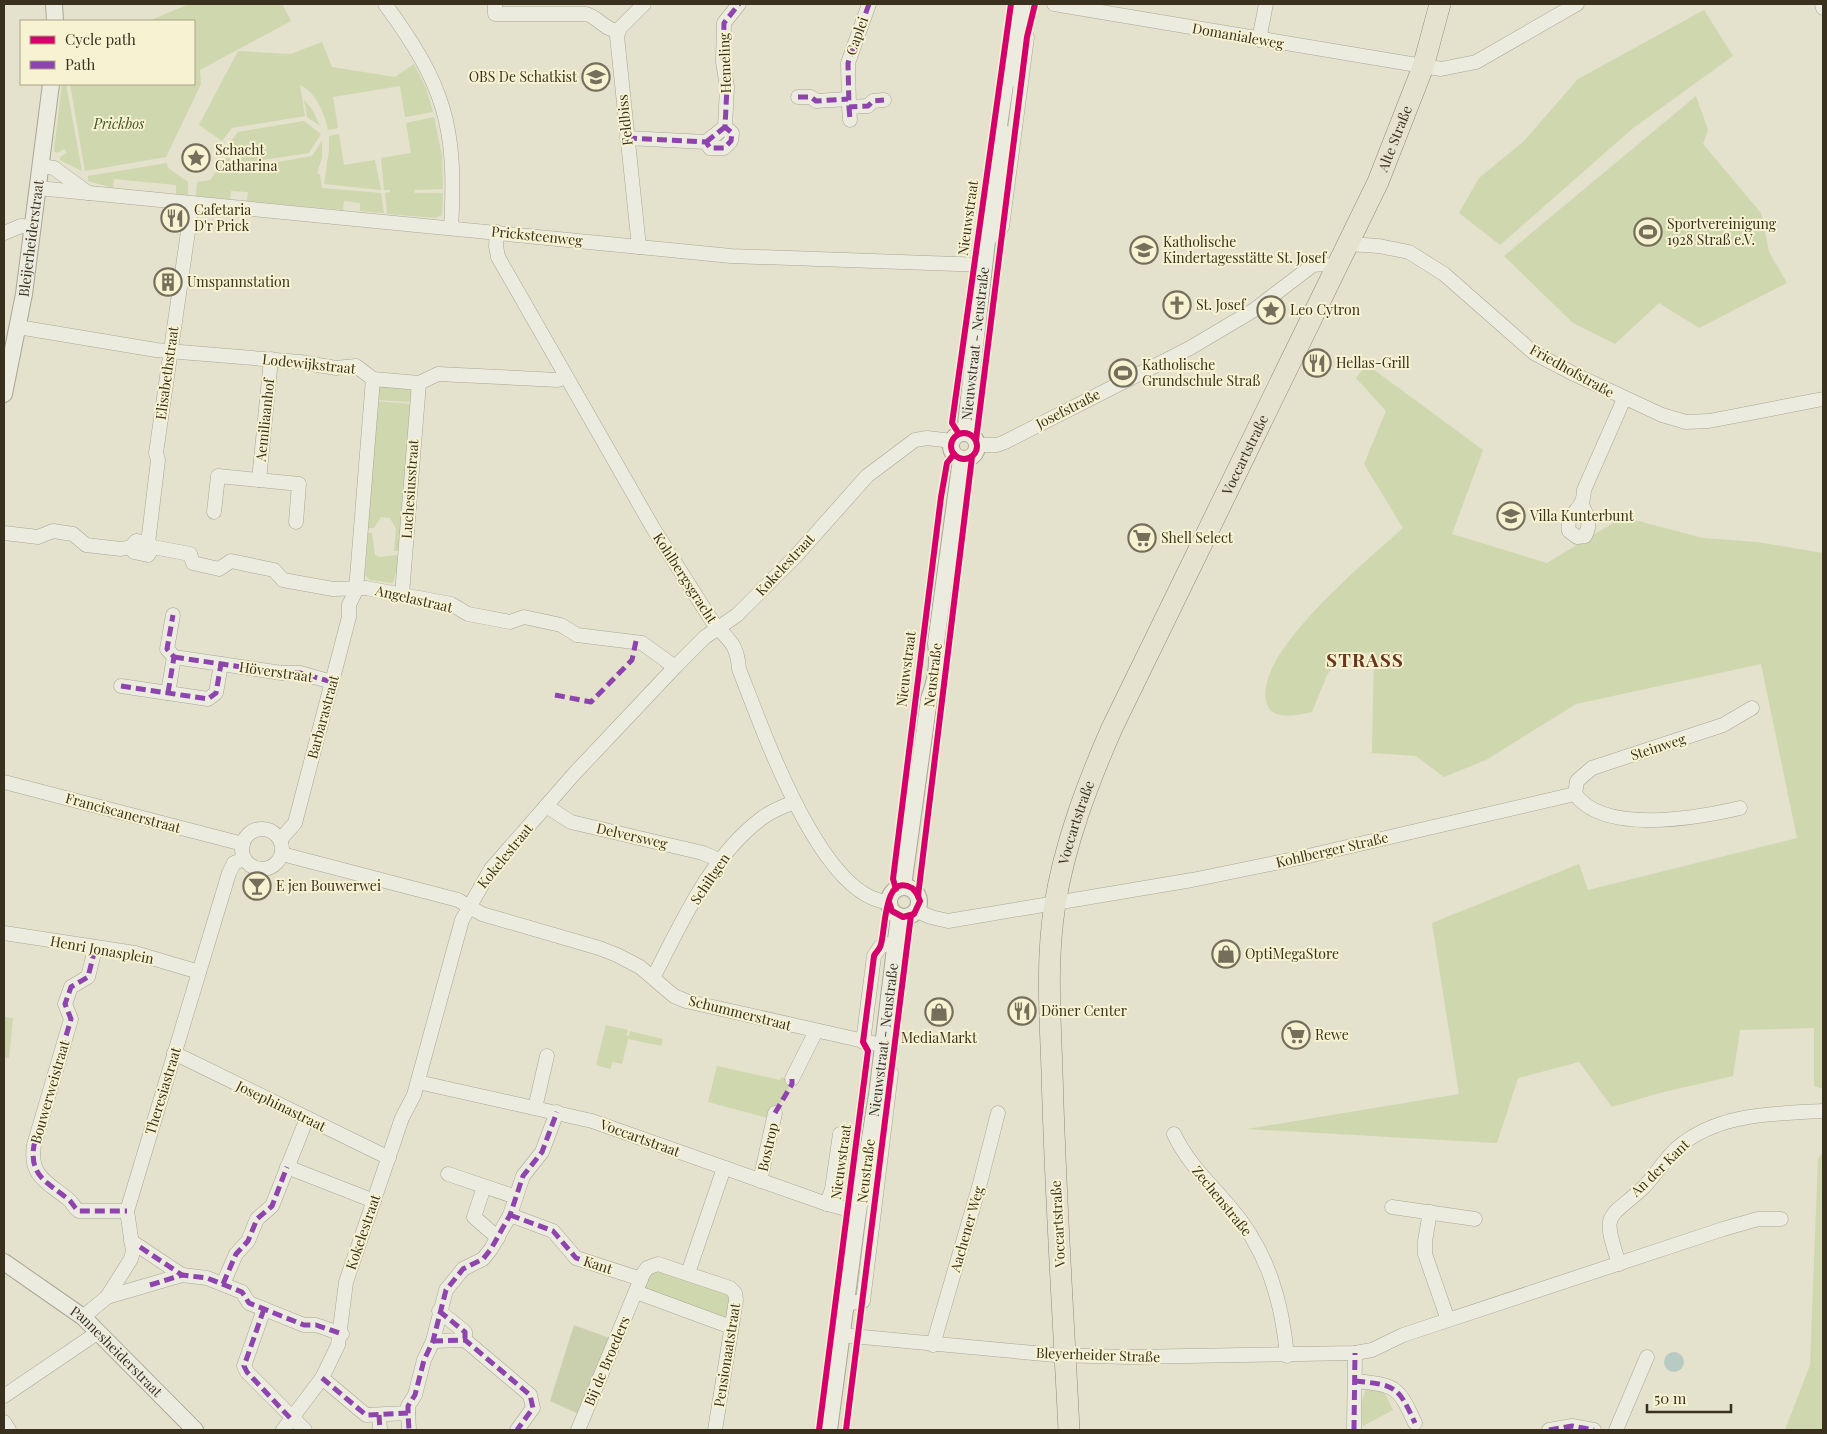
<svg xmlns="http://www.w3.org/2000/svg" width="1827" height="1434" viewBox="0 0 1827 1434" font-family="'Playfair Display',serif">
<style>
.green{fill:#cfd7ae}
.cemetery{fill:#cad0ae}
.water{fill:#b8cbc2}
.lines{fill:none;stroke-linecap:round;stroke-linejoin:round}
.minor-casing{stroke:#aaa696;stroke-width:15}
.tertiary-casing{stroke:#aaa696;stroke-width:18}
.primary-casing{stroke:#8f8b7c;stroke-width:22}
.minor{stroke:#ecebdf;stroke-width:14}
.tertiary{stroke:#ecebdf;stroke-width:16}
.primary{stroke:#e5e2d0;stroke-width:21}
.quiet{stroke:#8e44ad;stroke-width:5;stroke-dasharray:10 5;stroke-linecap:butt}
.cycleway-casing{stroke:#f7f2d2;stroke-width:9}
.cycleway{stroke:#d6006c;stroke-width:6}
.labels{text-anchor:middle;stroke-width:4;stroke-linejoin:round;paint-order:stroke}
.street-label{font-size:14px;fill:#39301d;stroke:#f7f2d2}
.poi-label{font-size:14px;fill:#39301d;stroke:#f7f2d2;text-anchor:start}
.park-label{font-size:14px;font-style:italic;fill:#415623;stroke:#f7f2d2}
.district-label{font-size:19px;font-weight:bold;letter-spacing:1px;fill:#67381b;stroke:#f7f2d2}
</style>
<rect width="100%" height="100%" fill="#e4e1cc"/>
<g class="green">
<path d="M189,4H282L291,21L200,70L201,84L166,157L85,171L70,84H194V21H149Z"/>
<path d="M1704,10L1733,56L1632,129L1500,245L1459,213L1479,178L1524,141L1578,79Z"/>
<path d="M322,42L332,67L395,77L414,64L426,88L433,112L405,117L400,86L333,97L338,128L328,130C325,114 316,92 300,85L305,116L232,128L222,141L199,125L238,51L291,54Z"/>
<path d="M62,84H66L82,171L60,160V157L67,153L64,149L57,153L54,151Z"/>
<path d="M1696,96L1708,130L1703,144L1761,213L1769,252L1787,283L1699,328L1659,303L1615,344L1573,323L1504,256Z"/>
<path d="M304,100L312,109L320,126L307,117Z"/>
<path d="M434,117L442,156L443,189L414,190L415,193H443L442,215L436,218L387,214L385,193L390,192V190H384L381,158L411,153L406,123Z"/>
<path d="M304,121L321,134L309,153L243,163L224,149L238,132Z"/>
<path d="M339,134L344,165L375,160L381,190L324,184L329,150V136Z"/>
<path d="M322,141V158L317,173L320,175L322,188L381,193L384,213L360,211V203L344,201L343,210L247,201L248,192L231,191L230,199L196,196L197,182L210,180L227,157L242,168L312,156Z"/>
<path d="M167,163L168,168L188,182V195L176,194V185L114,179L113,188L88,181V176Z"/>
<path d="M1366,364L1483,450L1452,534L1547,563L1623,517L1703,538L1757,542L1823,553V1089L1814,1086V1028L1740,1030L1733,1076L1660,1093L1612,1107L1579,1062L1518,1078L1497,1143L1247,1129L1459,1094L1432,923L1579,864L1588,890L1797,838L1761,664L1576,704L1486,760L1444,777L1416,756L1372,753L1374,652L1340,656L1327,675L1312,712C1298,715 1270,722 1266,701C1255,652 1368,560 1403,528L1364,464L1386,411L1356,378Z"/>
<path d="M381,385L412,388L413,402L375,400L376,389Z"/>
<path d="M375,401L413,404L400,551H394L396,529L390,518L381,517L374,528H366Z"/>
<path d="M368,533H372L375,555L380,557L397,555V557H400V573L396,572L393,583L370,580L365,575Z"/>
<path d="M4,1017L13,1018L9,1058H4Z"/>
<path d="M606,1025L628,1030L626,1035L629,1036L630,1031L663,1039L661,1046L628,1039L622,1064L613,1062L610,1069L596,1065Z"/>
<path d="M717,1066L780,1080L781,1077L792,1082L776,1111L768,1118L708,1102Z"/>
<path d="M1823,1152V1430H1785L1810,1365L1818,1159Z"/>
<path d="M654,1269L730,1294L729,1322L641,1291L647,1276Z"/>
<path d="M1368,1387L1382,1388L1393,1410L1363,1426C1360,1416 1361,1394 1368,1387Z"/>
</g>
<path class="cemetery" d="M574,1325L609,1338L579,1414L550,1401Z"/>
<circle class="water" cx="1674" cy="1362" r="10"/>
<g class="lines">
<g class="minor-casing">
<g id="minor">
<path d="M385,4C445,86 457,126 451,228"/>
<path d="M495,4V14H586C598,17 605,30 618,31"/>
<path d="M869,4L848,63L849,107L868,106L873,101L884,100"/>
<path d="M1054,4L1441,69L1476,62L1577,4"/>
<path d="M1822,4L1823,8"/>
<path d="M1259,40L1266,4"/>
<path d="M798,97H811L816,101L848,99"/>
<path d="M849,107L850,120"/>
<path d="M627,138L706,142L710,148H724L731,141L732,133L725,127L727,87L723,62L724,23L739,4"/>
<path d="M706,142L725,127"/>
<path d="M41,166L54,168L88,193"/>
<path d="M38,188L731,256L985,265"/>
<path d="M497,232L496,246L498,257L653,528L712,621C727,640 737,641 739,669C761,724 820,899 889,902"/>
<path d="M4,233L21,226L33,227"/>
<path d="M987,241L1002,227L1027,37L1019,19"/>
<path d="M1348,244L1379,246L1409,252L1444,274L1534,353L1574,374L1662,415L1686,422L1709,421L1823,399"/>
<path d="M639,247L617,36L620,28L644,4"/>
<path d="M18,327L156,350L300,362L336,368L356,366L373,379L419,383L438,374L558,380L566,377"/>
<path d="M978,445H997L1005,442L1190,348L1254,310L1313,265L1324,264L1335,269"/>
<path d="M259,480L271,359"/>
<path d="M1581,503C1587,515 1592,523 1585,536L1577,537L1569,531C1566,516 1576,514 1582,502C1583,499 1584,493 1584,490L1624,399"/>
<path d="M214,512L218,476L299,484L296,522"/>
<path d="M4,533L38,537L53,531L73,534L86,545L121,549L131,547L136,541L148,543L153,547L190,554L193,563L219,569L231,561L274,570L283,580L333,589L366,588L451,604L468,614L510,622L524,617L561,625L577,635L642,643L675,667"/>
<path d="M148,543L158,460L156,453L192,204"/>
<path d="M131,547L134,552L148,555L153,547"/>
<path d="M402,594L419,383"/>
<path d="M174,657L282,673H300L332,682"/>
<path d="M121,686L208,699L216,693L221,664"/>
<path d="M168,693L174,657L167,649L173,615"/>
<path d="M4,782L243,844"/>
<path d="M1575,794L1577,781L1592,768L1723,725L1752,708"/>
<path d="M1575,794C1604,835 1697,818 1740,808"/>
<path d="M546,806L571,822L703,853L721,861"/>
<circle cx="262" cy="849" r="20"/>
<path d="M280,840L295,823L349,617V605L356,590L373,379"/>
<path d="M282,854L458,900L482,914L599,948L617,955L640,967L674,996L686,1001L882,1045"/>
<path d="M917,911L931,917L948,921L1192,880L1304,857L1575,794"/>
<path d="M4,933L135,953L199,972"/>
<path d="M95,949L88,977L71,987L65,1004L71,1019L34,1145C29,1176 47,1182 68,1199C73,1203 74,1208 79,1211H127"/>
<path d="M653,978C682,922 710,857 762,818C771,811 783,807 793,802"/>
<path d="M863,1042L874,956L880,947L897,941"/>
<path d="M174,1053L389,1158"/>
<path d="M792,1079L816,1031"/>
<path d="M418,1082L592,1121L827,1204L858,1212"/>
<path d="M535,1108L547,1056"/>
<path d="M1174,1134C1188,1164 1209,1182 1230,1207C1267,1250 1282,1300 1287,1356"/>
<path d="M287,1167L374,1201"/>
<path d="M448,1174L516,1197"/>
<path d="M760,1181L775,1113"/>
<path d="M484,1187L474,1217L498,1238"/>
<path d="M827,1204L832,1189L840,1134"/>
<path d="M1392,1207L1475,1219"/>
<path d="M1430,1212L1425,1241V1254L1448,1320"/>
<path d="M510,1215L553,1231L576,1258L641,1279"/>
<path d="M131,1241L182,1275"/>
<path d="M1619,1264C1601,1209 1608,1221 1645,1186C1656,1174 1665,1159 1677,1148C1718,1113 1771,1114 1822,1111"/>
<path d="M688,1273L724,1168"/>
<path d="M223,1284L236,1254L248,1241L257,1219L272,1206L307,1118"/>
<path d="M636,1292L731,1327"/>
<path d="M107,1297L182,1275L207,1278L242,1292L249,1303L304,1325H316L342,1334"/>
<path d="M845,1304L863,1301L891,1073L881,1058"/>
<path d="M264,1309L244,1366L247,1372L305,1430"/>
<path d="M439,1311L465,1332V1340"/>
<path d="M83,1317L107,1297L131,1259L133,1251L127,1211L229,873L234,863L244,859"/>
<path d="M841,1335L1055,1355L1130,1357L1355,1353L1372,1350L1403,1335L1723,1229L1758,1219H1781"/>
<path d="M433,1341L465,1340L530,1395L533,1408L517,1430"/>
<path d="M933,1345L979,1187L998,1113"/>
<path d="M322,1378L366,1415L408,1413L409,1430"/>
<path d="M1355,1381C1396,1385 1398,1386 1415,1423"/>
<path d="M4,1396L97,1333"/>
<path d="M408,1413V1406L415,1395L424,1360L433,1341L446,1290L463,1269L483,1259L491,1249L510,1215L523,1176L542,1152L557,1112"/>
<path d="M379,1415L380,1430"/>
<path d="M4,1422L9,1430"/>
<path d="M283,1430L322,1378L338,1345L346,1282L402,1118L414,1095L462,920L491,869L574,774L675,667L705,637L737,615L795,557L867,476L915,440L927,438L952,441"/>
<path d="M578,1430L643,1274L647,1268L658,1264L730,1288L735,1293L736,1300L715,1430"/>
<path d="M1354,1430L1355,1353"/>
<path d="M1549,1430L1572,1426L1594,1430"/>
<path d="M1616,1430L1647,1357"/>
</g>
</g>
<g class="tertiary-casing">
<g id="tertiary">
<path d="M54,4L55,21"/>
<path d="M1002,134L999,126L1005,85L1011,74L1022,4"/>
<path id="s1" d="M4,394L24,294L51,84"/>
<circle cx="964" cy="446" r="13"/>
<path id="s2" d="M965,433L987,241L1002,134"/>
<path d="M903,886L929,699C936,681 939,662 936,643L961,459"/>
<circle cx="904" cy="902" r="15"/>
<path id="s3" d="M4,1262L83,1317L195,1430"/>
<path id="s4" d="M829,1430L858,1212L877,1095L899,916"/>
</g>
</g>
<g class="primary-casing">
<g id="primary">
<path id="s5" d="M1069,1430C1063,1310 1055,1191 1052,1071C1050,1015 1046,959 1055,904C1065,843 1087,785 1112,728L1378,182L1423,67L1440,4"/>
</g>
</g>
<use href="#minor" class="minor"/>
<use href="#tertiary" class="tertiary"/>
<use href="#primary" class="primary"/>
<g class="quiet">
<path d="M869,4L848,63L849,107L868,106L873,101L884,100"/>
<path d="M798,97H811L816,101L848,99"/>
<path d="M849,107L850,120"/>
<path d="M627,138L706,142L710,148H724L731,141L732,133L725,127L727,87L723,62L724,23L739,4"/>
<path d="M706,142L725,127"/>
<path d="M174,657L282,673H300L332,682"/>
<path d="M121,686L208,699L216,693L221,664"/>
<path d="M168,693L174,657L167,649L173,615"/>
<path d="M555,695L591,702L632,660L636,641"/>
<path d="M95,949L88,977L71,987L65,1004L71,1019L34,1145C29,1176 47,1182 68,1199C73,1203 74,1208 79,1211H127"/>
<path d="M775,1113L792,1084V1079"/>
<path d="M510,1215L553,1231L576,1258L593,1264"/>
<path d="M140,1247L182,1275"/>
<path d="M223,1284L236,1254L248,1241L257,1219L272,1206L287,1167"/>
<path d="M150,1285L182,1275L207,1278L242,1292L249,1303L304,1325H316L342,1334"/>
<path d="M264,1309L244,1366L247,1372L291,1419"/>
<path d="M439,1311L465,1332V1340"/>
<path d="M433,1341L465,1340L530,1395L533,1408L517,1430"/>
<path d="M322,1378L366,1415L408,1413L409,1430"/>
<path d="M1355,1381C1396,1385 1398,1386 1415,1423"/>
<path d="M408,1413V1406L415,1395L424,1360L433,1341L446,1290L463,1269L483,1259L491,1249L510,1215L523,1176L542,1152L557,1112"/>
<path d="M379,1415L380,1430"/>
<path d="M1354,1430L1355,1353"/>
<path d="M1549,1430L1572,1426L1594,1430"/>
</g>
<g class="cycleway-casing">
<g id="cycleway">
<circle cx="964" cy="446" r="13"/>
<path d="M959,434L952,423L1011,4"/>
<path d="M976,440L1027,37L1035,4"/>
<path d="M896,889L893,879L941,497L947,463L954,454"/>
<path d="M918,896L972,457"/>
<path d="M819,1430L868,1051L863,1042L874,956C875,953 879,950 880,947C886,936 882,871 912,888C916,891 918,895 920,901L914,914L903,917L892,911L889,902"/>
<path d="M846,1430L911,915"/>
</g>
</g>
<use href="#cycleway" class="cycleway"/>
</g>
<defs>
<g id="school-ring" transform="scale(1.4375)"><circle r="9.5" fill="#f7f2d2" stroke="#756e5a" stroke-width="1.5"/><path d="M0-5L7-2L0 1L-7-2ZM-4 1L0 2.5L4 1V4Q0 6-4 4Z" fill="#756e5a"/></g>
<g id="sight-ring" transform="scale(1.4375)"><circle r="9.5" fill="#f7f2d2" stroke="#756e5a" stroke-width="1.5"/><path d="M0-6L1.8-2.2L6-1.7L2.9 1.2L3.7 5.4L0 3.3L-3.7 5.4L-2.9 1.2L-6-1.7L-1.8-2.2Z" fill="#756e5a"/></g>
<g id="restaurant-ring" transform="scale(1.4375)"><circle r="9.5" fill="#f7f2d2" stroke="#756e5a" stroke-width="1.5"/><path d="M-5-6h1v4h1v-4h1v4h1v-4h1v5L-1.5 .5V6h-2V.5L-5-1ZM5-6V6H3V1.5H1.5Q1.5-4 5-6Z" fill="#756e5a"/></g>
<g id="stadium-ring" transform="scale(1.4375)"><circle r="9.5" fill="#f7f2d2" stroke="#756e5a" stroke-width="1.5"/><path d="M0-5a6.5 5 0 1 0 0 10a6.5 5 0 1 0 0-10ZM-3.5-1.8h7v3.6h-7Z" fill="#756e5a"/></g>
<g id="building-ring" transform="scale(1.4375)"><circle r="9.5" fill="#f7f2d2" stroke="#756e5a" stroke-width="1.5"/><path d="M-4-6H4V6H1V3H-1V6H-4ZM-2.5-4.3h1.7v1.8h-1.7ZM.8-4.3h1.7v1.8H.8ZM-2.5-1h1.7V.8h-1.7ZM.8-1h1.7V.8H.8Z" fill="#756e5a"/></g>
<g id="church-ring" transform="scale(1.4375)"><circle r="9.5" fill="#f7f2d2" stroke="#756e5a" stroke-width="1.5"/><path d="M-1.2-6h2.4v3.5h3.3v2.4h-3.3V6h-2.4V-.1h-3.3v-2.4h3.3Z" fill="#756e5a"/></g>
<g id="supermarket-ring" transform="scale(1.4375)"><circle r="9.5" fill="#f7f2d2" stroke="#756e5a" stroke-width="1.5"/><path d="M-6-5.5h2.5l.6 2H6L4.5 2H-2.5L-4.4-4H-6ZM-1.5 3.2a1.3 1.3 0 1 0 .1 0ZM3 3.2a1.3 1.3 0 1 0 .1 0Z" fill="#756e5a"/></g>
<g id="bar-ring" transform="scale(1.4375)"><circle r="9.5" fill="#f7f2d2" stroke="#756e5a" stroke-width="1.5"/><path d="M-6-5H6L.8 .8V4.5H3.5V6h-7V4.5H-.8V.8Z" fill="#756e5a"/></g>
<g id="shop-ring" transform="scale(1.4375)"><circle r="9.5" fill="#f7f2d2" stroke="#756e5a" stroke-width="1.5"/><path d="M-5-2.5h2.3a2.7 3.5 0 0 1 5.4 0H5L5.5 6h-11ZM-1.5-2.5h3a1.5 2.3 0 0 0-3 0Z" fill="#756e5a"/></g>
</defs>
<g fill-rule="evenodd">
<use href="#school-ring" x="596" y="77"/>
<use href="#sight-ring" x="196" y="158"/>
<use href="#restaurant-ring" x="175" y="218"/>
<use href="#stadium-ring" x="1648" y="232"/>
<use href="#school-ring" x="1144" y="250"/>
<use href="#building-ring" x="168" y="282"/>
<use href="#church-ring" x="1177" y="305"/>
<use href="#sight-ring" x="1271" y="310"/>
<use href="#restaurant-ring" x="1317" y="363"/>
<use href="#stadium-ring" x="1123" y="373"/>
<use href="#school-ring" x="1511" y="516"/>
<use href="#supermarket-ring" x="1142" y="538"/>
<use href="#bar-ring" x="257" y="886"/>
<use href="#shop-ring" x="1226" y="954"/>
<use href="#restaurant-ring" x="1022" y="1011"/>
<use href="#shop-ring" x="939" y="1012"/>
<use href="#supermarket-ring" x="1296" y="1035"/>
</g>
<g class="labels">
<g class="street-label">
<text transform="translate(857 36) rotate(-70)" y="5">Caplei</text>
<text transform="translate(1238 36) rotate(10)" y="5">Domanialeweg</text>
<text transform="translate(725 63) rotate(-92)" y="5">Hemeling</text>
<text transform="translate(625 120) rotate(-96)" y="5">Feldbiss</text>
<text dy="5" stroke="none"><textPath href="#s5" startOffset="1366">Alte Straße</textPath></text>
<text transform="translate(968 218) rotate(-82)" y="5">Nieuwstraat</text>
<text transform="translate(537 236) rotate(6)" y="5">Pricksteenweg</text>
<text dy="5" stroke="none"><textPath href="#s1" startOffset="158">Bleijerheiderstraat</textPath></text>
<text dy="5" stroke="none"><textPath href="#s2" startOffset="90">Nieuwstraat - Neustraße</textPath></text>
<text transform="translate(309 364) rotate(6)" y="5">Lodewijkstraat</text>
<text transform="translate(1572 371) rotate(29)" y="5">Friedhofstraße</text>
<text transform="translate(167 373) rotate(-82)" y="5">Elisabethstraat</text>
<text transform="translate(1068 409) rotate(-27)" y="5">Josefstraße</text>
<text transform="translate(265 420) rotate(-84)" y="5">Aemiliaanhof</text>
<text dy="5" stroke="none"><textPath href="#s5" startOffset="1016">Voccartstraße</textPath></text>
<text transform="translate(410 489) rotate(-86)" y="5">Luchesiusstraat</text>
<text transform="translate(785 565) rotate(-47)" y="5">Kokelestraat</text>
<text transform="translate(685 578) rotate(57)" y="5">Kohlbergsgracht</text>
<text transform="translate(414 599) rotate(13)" y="5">Angelastraat</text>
<text transform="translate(906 669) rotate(-83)" y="5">Nieuwstraat</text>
<text transform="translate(276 672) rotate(8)" y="5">Höverstraat</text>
<text transform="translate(933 675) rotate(-83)" y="5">Neustraße</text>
<text transform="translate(323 717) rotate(-75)" y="5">Barbarastraat</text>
<text transform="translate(1658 747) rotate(-18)" y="5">Steinweg</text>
<text transform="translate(123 813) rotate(15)" y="5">Franciscanerstraat</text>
<text dy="5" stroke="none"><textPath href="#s5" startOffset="611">Voccartstraße</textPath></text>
<text transform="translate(632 836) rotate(13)" y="5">Delversweg</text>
<text transform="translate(1332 850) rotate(-13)" y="5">Kohlberger Straße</text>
<text transform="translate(505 856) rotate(-51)" y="5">Kokelestraat</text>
<text transform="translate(710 879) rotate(-56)" y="5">Schiltgen</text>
<text transform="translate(102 950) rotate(10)" y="5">Henri Jonasplein</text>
<text transform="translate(740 1013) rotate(14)" y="5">Schummerstraat</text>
<text dy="5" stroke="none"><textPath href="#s4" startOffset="394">Nieuwstraat - Neustraße</textPath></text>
<text transform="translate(163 1091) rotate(-73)" y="5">Theresiastraat</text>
<text transform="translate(50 1092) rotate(-74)" y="5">Bouwerweistraat</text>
<text transform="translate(281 1106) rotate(26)" y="5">Josephinastraat</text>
<text transform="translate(640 1138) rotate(20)" y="5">Voccartstraat</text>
<text transform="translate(768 1147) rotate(-77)" y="5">Bostrop</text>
<text transform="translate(841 1162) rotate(-82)" y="5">Nieuwstraat</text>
<text transform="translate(1660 1168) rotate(-44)" y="5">An der Kant</text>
<text transform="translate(866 1171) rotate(-83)" y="5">Neustraße</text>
<text transform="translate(1222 1201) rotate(51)" y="5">Zechenstraße</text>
<text transform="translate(1058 1224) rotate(-93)" y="5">Voccartstraße</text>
<text transform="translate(967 1229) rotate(-74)" y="5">Aachener Weg</text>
<text transform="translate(363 1232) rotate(-71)" y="5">Kokelestraat</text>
<text transform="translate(598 1265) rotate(18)" y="5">Kant</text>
<text dy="5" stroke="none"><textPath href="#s3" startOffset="144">Pannesheiderstraat</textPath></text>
<text transform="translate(727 1355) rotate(-81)" y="5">Pensionaatstraat</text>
<text transform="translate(1098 1355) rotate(2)" y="5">Bleyerheider Straße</text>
<text transform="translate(607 1361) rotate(-67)" y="5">Bij de Broeders</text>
</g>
<g class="poi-label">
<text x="577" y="82" text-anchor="end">OBS De Schatkist</text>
<text x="215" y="155">Schacht<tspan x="215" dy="16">Catharina</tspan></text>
<text x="194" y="215">Cafetaria<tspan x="194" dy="16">D'r Prick</tspan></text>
<text x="1667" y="229">Sportvereinigung<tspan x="1667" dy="16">1928 Straß e.V.</tspan></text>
<text x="1163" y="247">Katholische<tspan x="1163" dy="16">Kindertagesstätte St. Josef</tspan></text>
<text x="187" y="287">Umspannstation</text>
<text x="1196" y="310">St. Josef</text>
<text x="1290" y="315">Leo Cytron</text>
<text x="1336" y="368">Hellas-Grill</text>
<text x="1142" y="370">Katholische<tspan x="1142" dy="16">Grundschule Straß</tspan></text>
<text x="1530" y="521">Villa Kunterbunt</text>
<text x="1161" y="543">Shell Select</text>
<text x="276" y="891">E jen Bouwerwei</text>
<text x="1245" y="959">OptiMegaStore</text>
<text x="1041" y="1016">Döner Center</text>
<text x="1315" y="1040">Rewe</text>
<text x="939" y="1043" text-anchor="middle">MediaMarkt</text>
</g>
<g class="park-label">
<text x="119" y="129">Prickbos</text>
</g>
<g class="district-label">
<text x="1365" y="667">STRASS</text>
</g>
</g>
<rect width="1827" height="1434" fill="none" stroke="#39301d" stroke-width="10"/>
<rect x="20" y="20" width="175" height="65" fill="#f7f2d2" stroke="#aba48a"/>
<rect x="30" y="36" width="25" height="8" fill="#d6006c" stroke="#aba48a"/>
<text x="65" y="45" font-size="15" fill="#39301d">Cycle path</text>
<rect x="30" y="61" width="25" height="8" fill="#8e44ad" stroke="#aba48a"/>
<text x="65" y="70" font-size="15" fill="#39301d">Path</text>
<path d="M1647 1404v8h84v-8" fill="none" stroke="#39301d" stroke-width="2.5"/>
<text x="1654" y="1404" font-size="15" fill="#39301d" stroke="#f7f2d2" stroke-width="4" paint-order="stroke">50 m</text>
</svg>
